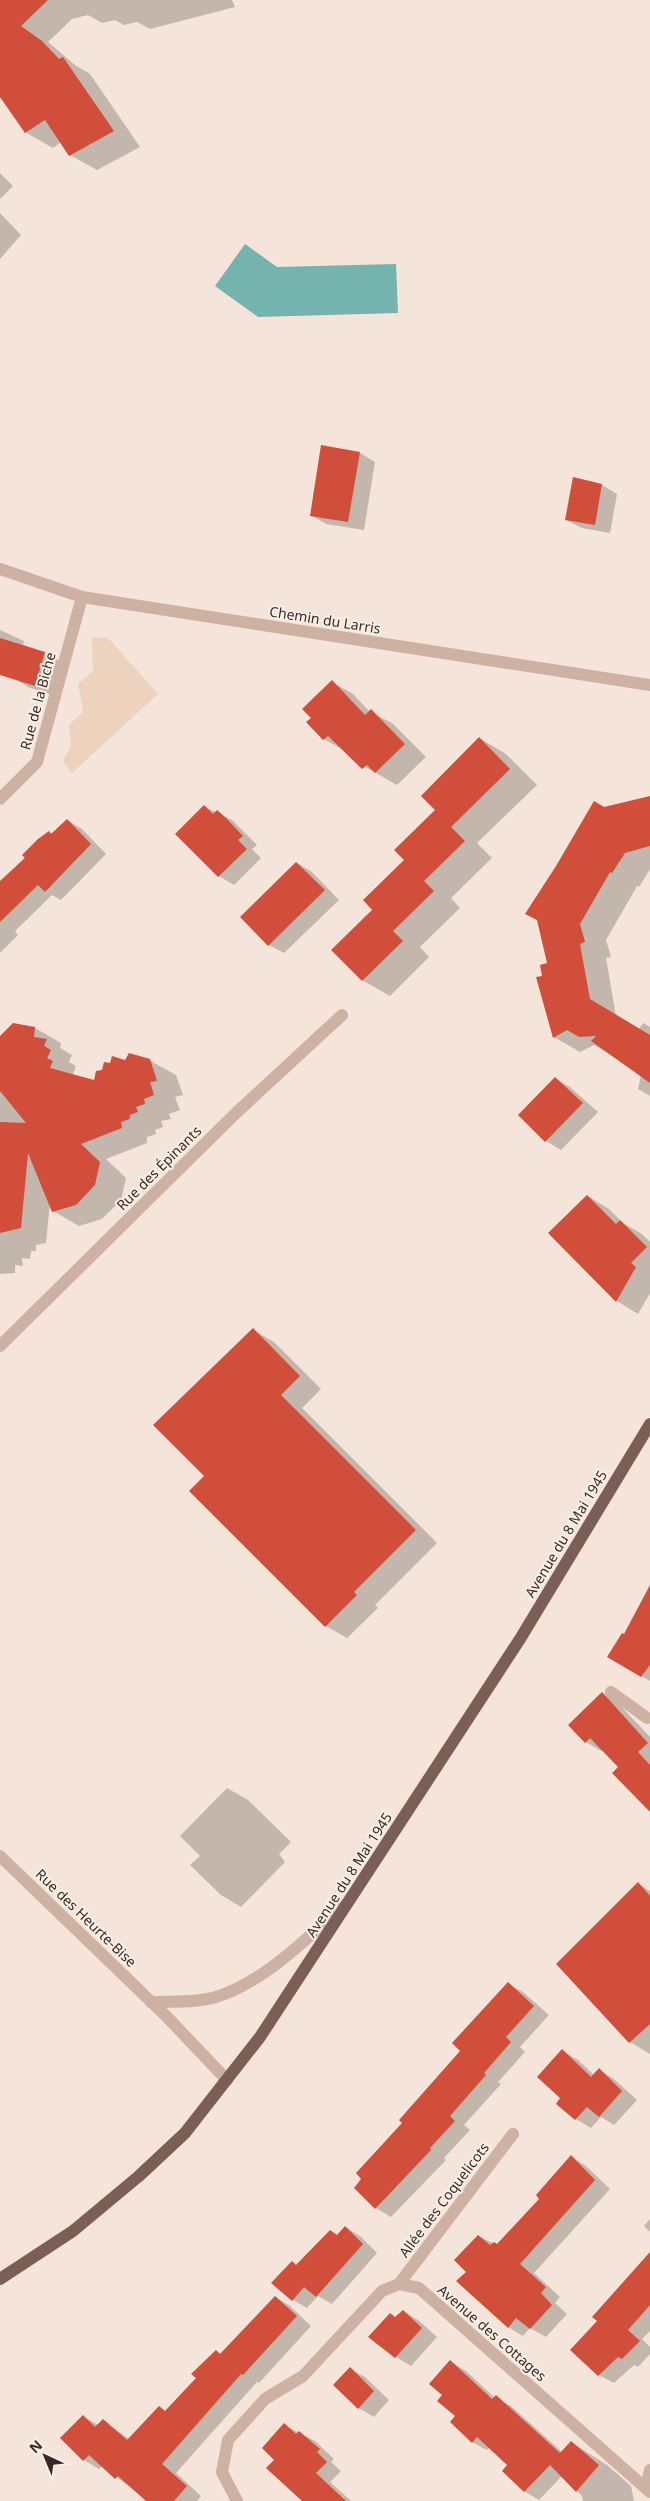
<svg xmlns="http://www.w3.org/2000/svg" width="650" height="2501" viewBox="0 0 650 2501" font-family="'Noto Sans',sans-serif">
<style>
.plaza{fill:#edd3be}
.water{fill:#75b3af}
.shadow{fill:#0003}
.building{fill:#d04e3a}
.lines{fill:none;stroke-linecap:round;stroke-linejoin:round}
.minor{stroke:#cdb2a4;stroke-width:12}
.primary{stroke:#7b5e56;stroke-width:12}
.labels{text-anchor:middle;stroke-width:4;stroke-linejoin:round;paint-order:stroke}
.street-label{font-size:14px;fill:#372a26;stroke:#fbefe6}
</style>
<rect width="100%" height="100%" fill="#f4e4d9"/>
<path class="plaza" d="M92,637L108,638L158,694L72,773L63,761L71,745L69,725L83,712L78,684L93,671Z"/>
<path class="water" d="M245,244L277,267L396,264L398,313L258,317L215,286Z"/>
<g class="shadow">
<path d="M0,0H232L235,7L150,29L137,22L124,25L115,20L102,23L88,15L72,19L48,42L75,65L90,74L140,147L97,170L70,155L61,142L53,148L25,132L0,95Z"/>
<path d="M0,173L13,186L0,199Z"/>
<path d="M0,213L21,235L0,259Z"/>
<path d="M360,453L375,462L364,530L326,524L311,515Z"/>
<path d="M574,479L602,485L617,494L610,533L582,528L566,520Z"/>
<path d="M0,630L24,641L23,645L45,653L60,661L50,694L28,687L0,669Z"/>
<path d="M332,682L353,694L370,712L392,723L426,757L397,785L360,764L345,751L324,739Z"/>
<path d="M479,738L506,754L537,785L477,843L492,858L451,898L460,908L420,947L429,957L390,996L362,980L374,910Z"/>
<path d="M650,798V869L639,887L637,886L606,940L611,957L606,958L616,1016L639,1029L643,1023L650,1027V1096L638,1089L641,1075L606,1052L594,1045L580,1052L554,1037L544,977L604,808Z"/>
<path d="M205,807L232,820L257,845L252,849L261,858L234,885L219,876Z"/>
<path d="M67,820L82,829L106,854L61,900L52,895L15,931L18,935L0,953V883L49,832L52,834Z"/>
<path d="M297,863L312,872L339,900L284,953L269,945Z"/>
<path d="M14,1024L35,1028L61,1043L60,1048L72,1055L69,1062L76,1066L73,1074L79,1077L95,1082L111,1064L149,1060L176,1075L183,1095L175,1097L180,1110L169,1114L171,1119L161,1121L163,1127L155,1130L156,1134L147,1137V1143L106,1159L126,1178L121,1200L102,1219L79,1226L53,1211L50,1203L46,1243L36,1245V1251H31L30,1259L22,1258L23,1266L15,1265V1273L0,1274V1046Z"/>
<path d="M555,1079L570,1087L598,1112L561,1150L546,1141L519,1115Z"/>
<path d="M588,1196L609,1209L623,1223L642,1234L650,1242V1293L638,1314L617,1301L550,1233Z"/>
<path d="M253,1330L274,1342L321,1389L302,1408L437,1543L375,1605L378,1608L347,1638L326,1626L206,1476Z"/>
<path d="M650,1592V1681L608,1657L625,1636Z"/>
<path d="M602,1693L617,1702L650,1737V1811L620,1767L603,1749L601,1751L586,1742L570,1725Z"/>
<path d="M227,1788L248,1800L291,1842L279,1854L285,1862L241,1907L221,1895L190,1865L200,1856L180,1836Z"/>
<path d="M638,1884L650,1891V2054L630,2042Z"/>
<path d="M508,1984L523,1992L549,2015L520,2047L525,2052L498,2082L501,2084L464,2125L470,2130L444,2158L446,2160L391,2217L376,2208L403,2123L462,2051Z"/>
<path d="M562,2051L578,2060L594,2075L599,2070L614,2079L637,2100L614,2125L601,2117L591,2128L576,2119L557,2104L562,2098Z"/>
<path d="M571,2157L586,2166L610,2189L534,2273L560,2297L555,2303L567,2314L546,2337L530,2328L523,2336L508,2327L468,2272L478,2236L497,2245L541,2199Z"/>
<path d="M650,2219V2232L644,2226Z"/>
<path d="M345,2227L360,2236L377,2253L332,2304L318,2296L307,2308L293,2300L292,2263L298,2266L338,2236Z"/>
<path d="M650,2252V2331L642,2339L650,2347V2354L638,2367L634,2365L614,2383L599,2375V2321Z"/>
<path d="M275,2297L290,2306L311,2326L259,2383L257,2382L176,2473L201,2496L197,2501H148L102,2466L99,2469L84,2460L62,2438L84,2417L98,2425L103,2421L129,2439L159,2407L166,2412L198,2378L216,2352L221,2355Z"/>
<path d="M403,2311L418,2320L437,2337L411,2366L396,2357L390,2314L397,2318Z"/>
<path d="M451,2362L466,2371L495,2398L511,2406L562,2452L571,2442L607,2465L631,2486L634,2501H583L582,2496L562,2476L539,2500L524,2491L509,2465L490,2447L487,2450L472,2442L444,2395Z"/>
<path d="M350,2369L365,2377L389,2400L374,2417L359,2408L335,2385Z"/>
<path d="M284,2425L315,2441L334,2459L331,2462L341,2471L330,2482L351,2501H303L276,2460Z"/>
</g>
<g class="building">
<path d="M0,0H48L21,26L42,41L59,59L63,57L114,131L69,156L45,120L25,133L0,97Z"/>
<path d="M321,445L360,452L348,522L310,516Z"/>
<path d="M573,477L602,484L595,525L565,520Z"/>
<path d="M0,638L45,652L35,686L0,675Z"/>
<path d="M332,680L365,715L371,709L405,744L375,773L367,765L362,769L328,736L323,740L306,722L311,718L302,709Z"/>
<path d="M479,737L510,769L451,827L465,841L424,881L434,891L393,931L403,941L362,981L331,950L372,910L363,900L404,860L394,850L435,810L421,796Z"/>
<path d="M650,796V846L625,853L612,873L610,872L580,924L585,942L580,944L590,999L650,1035V1083L591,1041L596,1036L579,1037L567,1030L553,1038L536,977L542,976L540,965L547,963L537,920L525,914L556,866L594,801L604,807Z"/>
<path d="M204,805L213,814L217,810L225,817L243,836L238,840L247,849L218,877L175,834Z"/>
<path d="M67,819L91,844L45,892L38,885L0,922V881L25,858L22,855L38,839L49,831L51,834Z"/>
<path d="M296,862L325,890L268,946L240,917Z"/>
<path d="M13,1023L35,1027L34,1037L47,1039L44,1046L51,1050L47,1058L53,1061L50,1068L94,1080L96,1071L102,1070L104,1062L110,1063L112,1056L125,1060L129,1053L150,1059L157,1081L150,1082L154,1095L144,1099L145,1104L136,1107L138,1112L130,1115V1119L121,1122L122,1128L81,1144L100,1162L95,1185L76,1205L52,1212L28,1153L21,1228L0,1233V1122L26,1123L0,1091V1036Z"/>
<path d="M555,1077L583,1103L545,1142L518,1115Z"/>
<path d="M587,1195L616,1224L620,1220L647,1247L631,1263L636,1267L616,1302L548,1233Z"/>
<path d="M253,1328L300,1376L281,1395L416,1530L354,1592L357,1595L325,1627L189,1491L204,1476L153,1425Z"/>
<path d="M650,1585V1665L641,1677L607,1657L622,1633L624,1634Z"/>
<path d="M602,1692L648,1743L638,1752L650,1765V1812L612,1773L618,1767L590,1738L585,1743L568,1725Z"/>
<path d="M638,1882L650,1896V2024L629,2043L556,1964Z"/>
<path d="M508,1982L534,2006L506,2037L511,2042L484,2073L486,2075L450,2116L455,2121L430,2148L431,2150L375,2209L354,2188L361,2179L356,2173L402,2123L399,2120L460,2051L452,2043Z"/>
<path d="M562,2049L591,2077L599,2068L622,2091L599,2117L587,2107L575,2120L556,2104L560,2098L537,2077Z"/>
<path d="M571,2155L595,2180L520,2264L546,2287L541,2293L552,2305L530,2329L516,2318L508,2328L456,2281L466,2272L454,2260L478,2235L490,2245L494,2242L497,2244L539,2199L536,2195Z"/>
<path d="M345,2226L363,2244L316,2297L304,2287L292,2301L271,2283L292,2261L296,2265L330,2230L337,2235Z"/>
<path d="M650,2252V2305L628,2330L640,2341L622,2359L618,2357L598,2376L570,2350L597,2321L592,2317Z"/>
<path d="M275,2296L297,2316L243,2375L241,2374L162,2464L187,2486L174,2501H146L118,2476L115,2479L89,2455L83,2461L60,2438L83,2415L95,2427L103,2419L127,2440L159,2406L165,2411L196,2378L191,2374L216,2350L220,2354Z"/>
<path d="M403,2310L422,2328L395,2358L368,2337L390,2313L395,2317Z"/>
<path d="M450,2360L492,2399L496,2395L560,2453L571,2441L599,2465L576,2492L550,2465L524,2492L502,2471L507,2465L477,2437L472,2443L450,2422L455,2416L437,2401L442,2395L429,2384Z"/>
<path d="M350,2367L374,2391L358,2409L333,2385Z"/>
<path d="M284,2423L296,2434L299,2431L320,2449L317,2452L327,2462L316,2473L346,2501H302L266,2468L274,2460L262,2448Z"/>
</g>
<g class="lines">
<g class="minor">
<path d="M0,569L82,597L650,685"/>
<path d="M0,799L37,762L82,597"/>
<path d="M0,1346L236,1113L342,1015"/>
<path d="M611,1692L647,1718"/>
<path d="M0,1856L167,2017L227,2080"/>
<path d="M151,2002C172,2001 196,2003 216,1997C266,1981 306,1938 345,1905"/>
<path d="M399,2284L513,2134"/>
<path d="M646,2488L650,2470"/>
<path d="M237,2501L222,2472L228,2440L265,2399L303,2376L382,2291L399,2284L419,2288L650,2492"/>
</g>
<path class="primary" d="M0,2279L73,2231L139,2176L185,2133L260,2037L520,1639L650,1424"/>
</g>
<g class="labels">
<g class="street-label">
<text transform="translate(325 620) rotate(9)" y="5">Chemin du Larris</text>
<text transform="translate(38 701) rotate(-75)" y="5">Rue de la Biche</text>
<text transform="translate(159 1168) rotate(-45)" y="5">Rue des Épinants</text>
<text transform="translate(566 1534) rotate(-59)" y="5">Avenue du 8 Mai 1945</text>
<text transform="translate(349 1875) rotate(-57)" y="5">Avenue du 8 Mai 1945</text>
<text transform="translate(86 1918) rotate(44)" y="5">Rue des Heurte-Bise</text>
<text transform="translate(444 2200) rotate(-53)" y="5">Allée des Coquelicots</text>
<text transform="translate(492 2333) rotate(41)" y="5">Avenue des Cottages</text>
</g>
</g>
<g transform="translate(45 2456) rotate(316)" stroke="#fbefe6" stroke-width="4" paint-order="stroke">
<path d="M0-4L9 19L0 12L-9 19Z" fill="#372a26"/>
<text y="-8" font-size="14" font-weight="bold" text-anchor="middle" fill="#372a26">N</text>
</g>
</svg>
